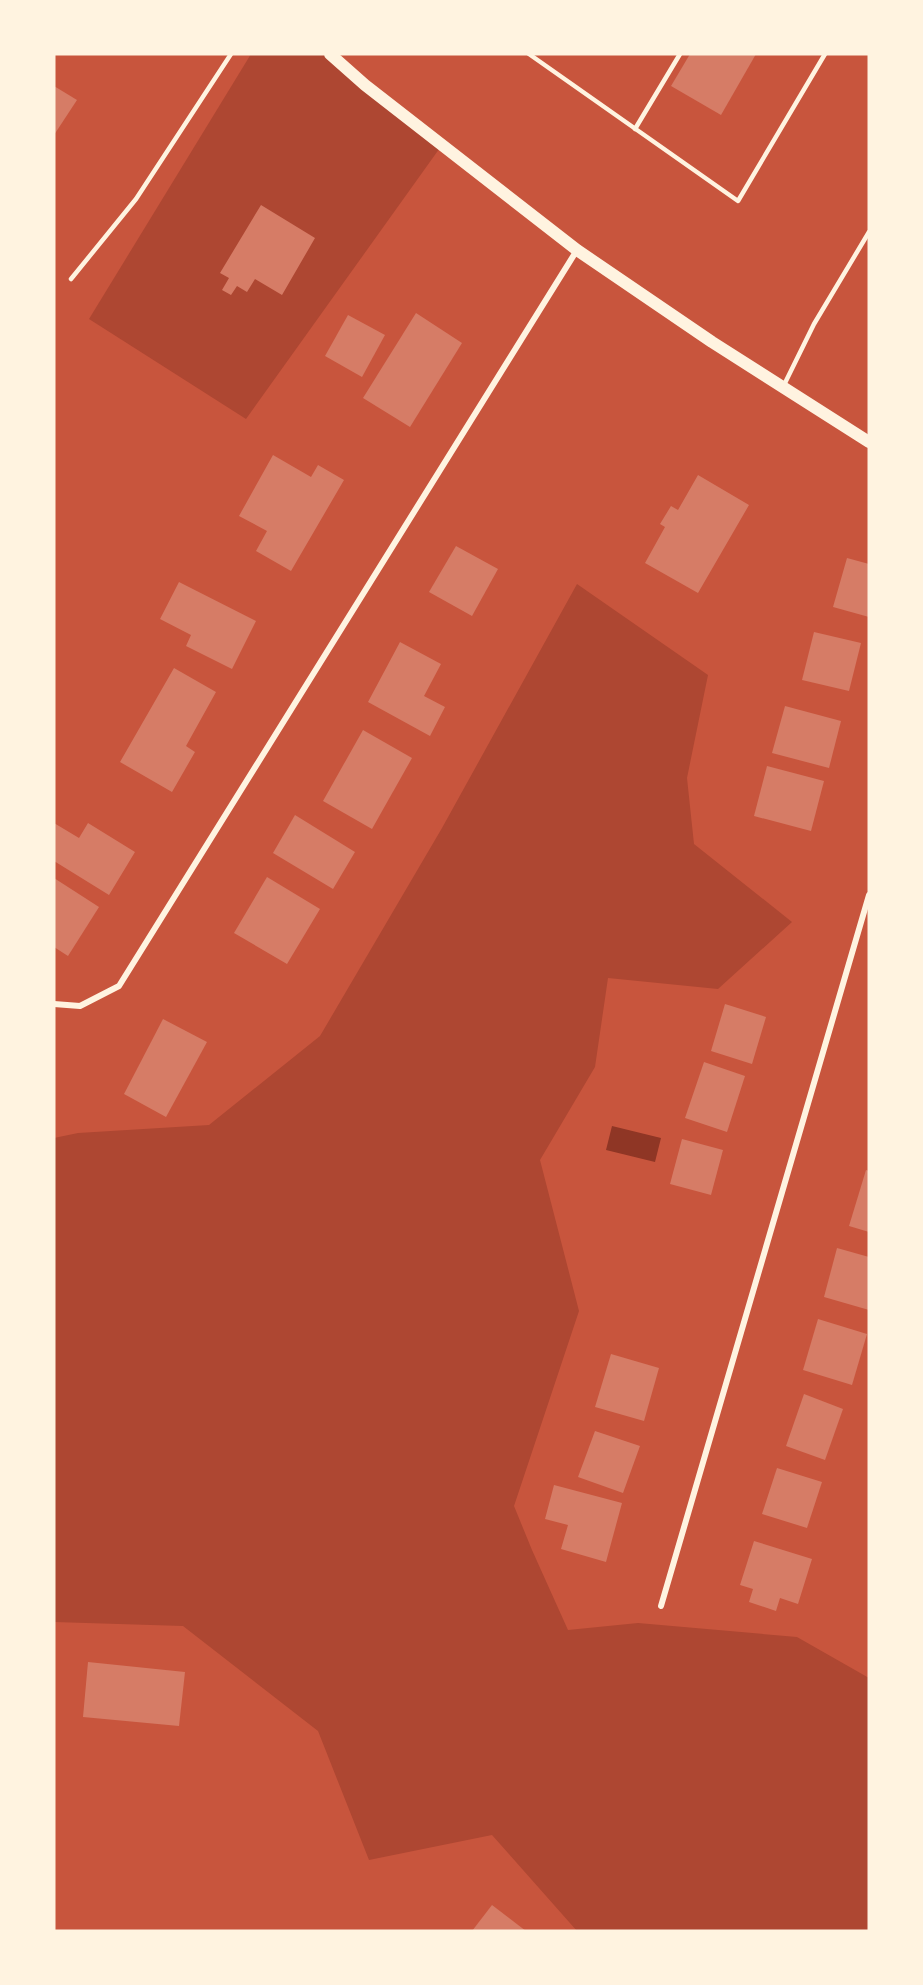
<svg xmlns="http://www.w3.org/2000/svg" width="923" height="1985" viewBox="0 0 923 1985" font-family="Spectral,serif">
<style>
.green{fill:#ae4732}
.water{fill:#8f3625}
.building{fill:#d67c66}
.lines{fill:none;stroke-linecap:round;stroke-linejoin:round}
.service{stroke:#fff3e0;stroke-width:4.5}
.minor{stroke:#fff3e0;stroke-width:6}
.secondary{stroke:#fff3e0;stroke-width:12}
</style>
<rect width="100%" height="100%" fill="#c8553d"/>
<g class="green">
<path d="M251,54H330L442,145L246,419L89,319Z"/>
<path d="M577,584L708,675L687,778L694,844L792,922L718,989L608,978L595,1067L540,1160L579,1311L514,1506L532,1550L568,1630L638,1623L797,1637L869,1678V1931H577L492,1835L369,1860L318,1731L183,1626L54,1622V1138L78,1133L209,1125L320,1036L442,828Z"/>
</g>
<path class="water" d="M612,1126L661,1138L655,1162L606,1150Z"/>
<g class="building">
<path d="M690,54H756L721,115L671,86Z"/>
<path d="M54,86L77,100L54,135Z"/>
<path d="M261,205L315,238L282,295L255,279L247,292L237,286L231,295L222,290L229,278L220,273Z"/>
<path d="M416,313L462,343L410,427L363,398Z"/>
<path d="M348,315L385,335L362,377L325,356Z"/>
<path d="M273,455L311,477L318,465L344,480L291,571L256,551L267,531L239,516Z"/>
<path d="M698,475L749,505L698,593L645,563L665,527L660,524L671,506L678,510Z"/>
<path d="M456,546L498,569L472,616L429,592Z"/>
<path d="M847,558L869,564V617L833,607Z"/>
<path d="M179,582L256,621L232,669L186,646L191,635L160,619Z"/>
<path d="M814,632L861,643L849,691L802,680Z"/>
<path d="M400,642L441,664L424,696L445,707L430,736L368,702Z"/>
<path d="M174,668L216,692L186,746L195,752L172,792L120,762Z"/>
<path d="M785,706L841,721L829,768L772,753Z"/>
<path d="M363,730L412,758L372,829L323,801Z"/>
<path d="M767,766L824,781L811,831L754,816Z"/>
<path d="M295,815L355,852L333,889L273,853Z"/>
<path d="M54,823L79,838L88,823L135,852L109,895L54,861Z"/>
<path d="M267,877L320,909L287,964L234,933Z"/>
<path d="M54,878L99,907L68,956L54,947Z"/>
<path d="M725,1004L766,1017L752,1064L711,1051Z"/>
<path d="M163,1019L207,1042L166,1117L124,1094Z"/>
<path d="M704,1062L745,1076L727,1132L685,1118Z"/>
<path d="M682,1139L723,1150L711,1195L670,1184Z"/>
<path d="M866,1170L869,1171V1232L849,1226Z"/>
<path d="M837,1248L869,1257V1310L824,1297Z"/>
<path d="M818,1319L867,1334L852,1385L803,1370Z"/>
<path d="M611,1354L659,1368L644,1421L595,1407Z"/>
<path d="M804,1394L843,1409L825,1460L786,1446Z"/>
<path d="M595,1431L640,1446L623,1493L578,1477Z"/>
<path d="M777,1468L822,1482L807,1528L762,1514Z"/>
<path d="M554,1485L622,1503L606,1562L561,1549L568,1525L545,1519Z"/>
<path d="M754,1541L812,1559L798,1604L780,1598L776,1611L749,1602L753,1589L740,1585Z"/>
<path d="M88,1662L185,1672L179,1726L83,1717Z"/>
<path d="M492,1905L526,1931H472Z"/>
</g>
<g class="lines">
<g class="service">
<path d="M529,54L738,201L825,54"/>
<path d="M635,129L680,54"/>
<path d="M71,279L136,199L231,54"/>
<path d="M784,385L814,324L869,232"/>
</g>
<g class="minor">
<path d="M54,1004L80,1006L119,986L577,250"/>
<path d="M661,1606L869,895"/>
</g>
<path class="secondary" d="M330,54L365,85L577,250L712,342L869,442"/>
</g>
<rect width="923" height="1985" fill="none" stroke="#fff3e0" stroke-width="111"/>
</svg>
